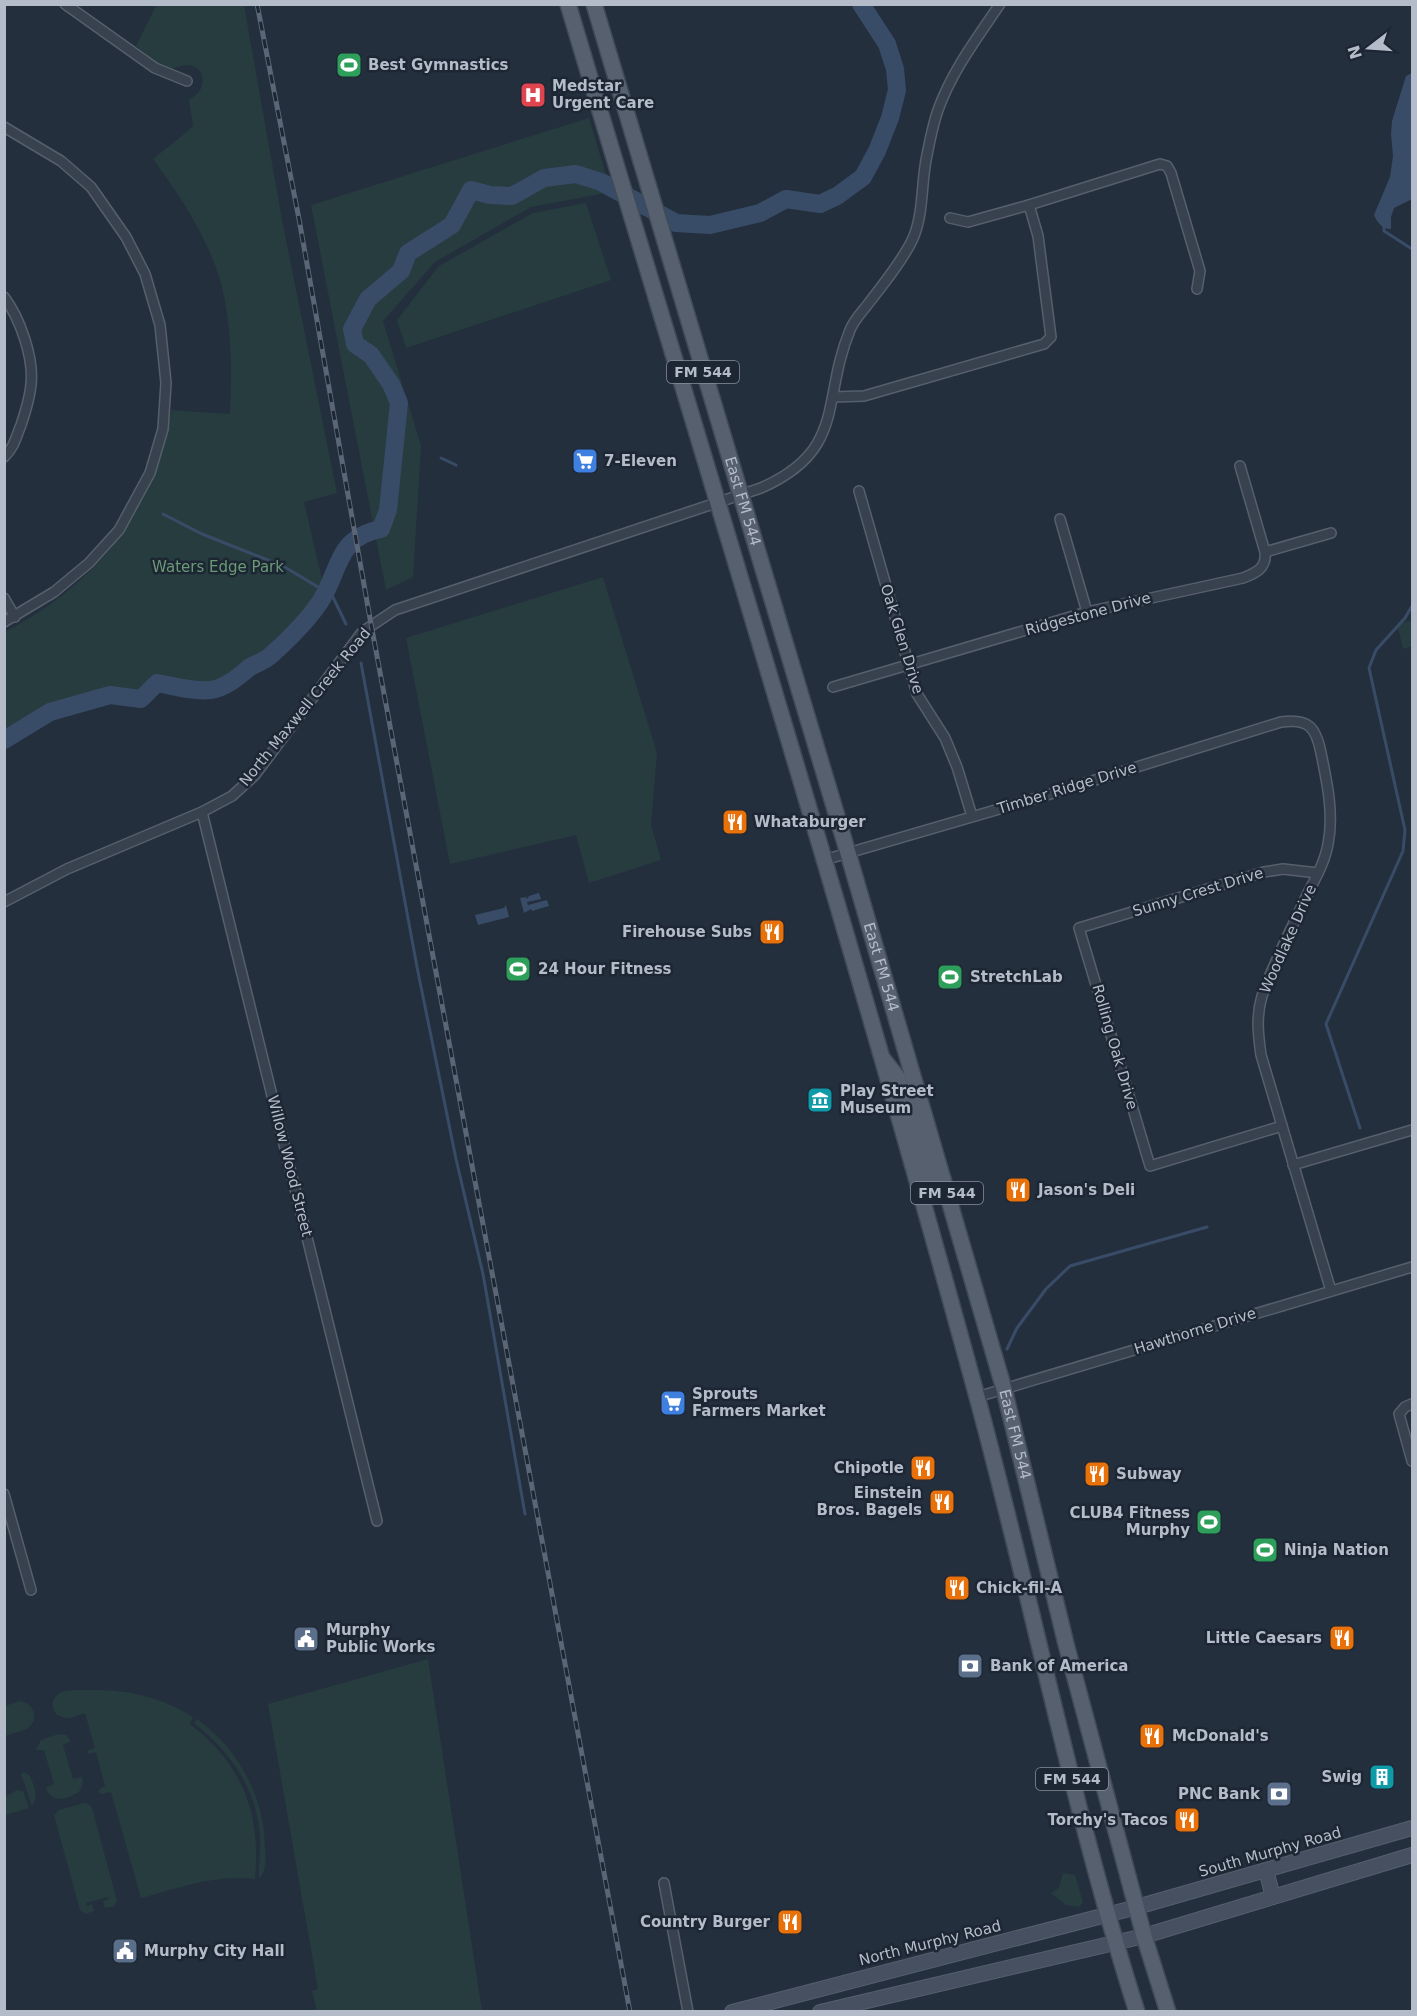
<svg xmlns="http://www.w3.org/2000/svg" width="1417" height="2016" viewBox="0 0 1417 2016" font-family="'DejaVu Sans',sans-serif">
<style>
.green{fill:#263c3f}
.water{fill:#394c67}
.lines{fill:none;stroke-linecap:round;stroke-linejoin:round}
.stream{stroke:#394c67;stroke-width:3}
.river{stroke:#394c67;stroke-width:18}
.street-casing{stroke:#565f6c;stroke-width:12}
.secondary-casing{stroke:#565f6c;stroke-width:16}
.primary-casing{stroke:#414a57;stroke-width:18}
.street{stroke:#38414e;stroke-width:9}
.secondary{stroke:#465061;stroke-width:14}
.primary{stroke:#56606e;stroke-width:15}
.rail-casing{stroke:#5a6575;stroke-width:5}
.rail{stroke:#1d2633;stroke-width:3;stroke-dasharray:9;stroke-linecap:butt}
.labels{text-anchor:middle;stroke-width:5;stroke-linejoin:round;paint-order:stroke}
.shield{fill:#1d2633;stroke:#878f9c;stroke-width:1.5}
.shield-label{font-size:14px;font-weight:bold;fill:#b4bcc9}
.poi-label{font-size:15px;font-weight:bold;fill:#b4bcc9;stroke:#1d2633;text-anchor:start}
.street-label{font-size:15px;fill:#b4bcc9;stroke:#1d2633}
.park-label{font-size:15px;fill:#6b9a76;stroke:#1d2633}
</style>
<rect width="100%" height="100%" fill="#242f3e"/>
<g class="green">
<path d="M161,4L244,5L282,220L337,493L304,502L325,592L320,602L268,657L253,666L231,682L212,690H193L157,683L141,699L110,695L50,712L5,740V632C97,583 153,515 171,410L230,414C232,368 232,320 219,276C205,234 179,194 153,159C167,147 181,138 193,126L189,99C213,90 205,52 170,70L161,66L136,46L156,6Z"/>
<path d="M589,118L611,192L531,207L435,262L383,321L421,446L413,577L386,590L311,205Z"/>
<path d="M586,203L611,280L406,348L397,320L439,266L533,213Z"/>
<path d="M603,577L657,753L651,825L661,860L589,883L576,835L450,864L406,638Z"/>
<path d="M1412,620V646L1403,649L1397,624Z"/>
<path d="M428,1659L482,2011H317L312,1991L318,1989L268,1704Z"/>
<path d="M86,1690C125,1689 160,1696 193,1717L190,1724C243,1765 261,1813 255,1879C215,1874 179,1888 141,1898L111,1792L101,1794L98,1792L100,1789L105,1786L96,1752L89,1754L87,1751L95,1748L85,1713C78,1715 69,1720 62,1717C49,1714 50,1696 62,1692C69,1690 79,1690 86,1690Z"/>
<path d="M20,1701C31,1703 35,1711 34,1721L27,1729L5,1736V1706Z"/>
<path d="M197,1719C238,1749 264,1795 265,1847C266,1857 267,1871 259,1878C258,1867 261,1851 260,1837C257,1789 231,1752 194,1723Z"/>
<path d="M58,1734L66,1735L71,1741L63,1745L73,1779L82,1777L83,1783L79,1792C68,1799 51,1804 46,1788L54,1784L44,1750H36L41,1740Z"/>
<path d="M24,1772L30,1776C34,1786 39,1796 32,1806L21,1774Z"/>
<path d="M17,1790L23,1791L29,1808L5,1815V1797Z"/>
<path d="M84,1803L89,1804L92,1808L117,1901L114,1906L105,1908L103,1901L109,1899L108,1897L86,1903V1906L92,1904L94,1911L86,1914L80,1910L54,1815L59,1810Z"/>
<path d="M1063,1873L1075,1875L1083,1902L1079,1907L1066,1905L1051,1893L1059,1888Z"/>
</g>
<g class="water">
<path d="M1412,73V199L1394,208L1391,217V229C1382,229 1377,222 1374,215L1390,177L1393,156L1391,134L1392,121L1406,76Z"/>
<path d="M539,893L541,899L527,902L528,905L547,900L549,906L532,911L531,909L524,913L520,898L526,897L527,899L529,896Z"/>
<path d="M506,905L509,917L478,925L475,915L504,908Z"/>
</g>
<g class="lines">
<g class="stream">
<path d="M1384,224V231L1412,249"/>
<path d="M441,458L456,465"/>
<path d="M163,514L202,534L283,566L318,587H328L346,624"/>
<path d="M361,663L417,967L456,1159L483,1274L525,1514"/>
<path d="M1360,1128L1326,1024L1403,851L1405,830L1369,668L1376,650L1405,618L1412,606"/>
<path d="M1007,1349L1017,1328L1046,1289L1070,1266L1207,1227"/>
</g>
<path class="river" d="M4,740L50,712L110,695L141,699L157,683C174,686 193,692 211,690C226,688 239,676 250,667C257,663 265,661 270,656C287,641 307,621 320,602C341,570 335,538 381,529L388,510L399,403L391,384L371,355L355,344L352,329L368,299L401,271L408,253L452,225L471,190L490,195L512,196L544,178L576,174L601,182L676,223L710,225L760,213L786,199L820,204L837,196L863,177L877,151L890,118L897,90L895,69L887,44L861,4"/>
<g class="street-casing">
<g id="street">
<path d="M65,4L155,68L187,81"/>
<path d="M4,127L61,161L91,187L126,237L145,274L160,325L166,383L163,429L150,473L119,530L89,563L54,592L4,622"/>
<path d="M1029,205L1160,164L1167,166L1171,173L1200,271L1197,289"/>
<path d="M4,297C20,318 34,358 31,384C30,397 25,413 21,425C16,437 14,448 4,457"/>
<path d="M833,397L864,396L1044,344L1051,337L1038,236L1029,205L968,222L950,218"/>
<path d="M859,491L917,694L945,738L957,767L972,816"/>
<path d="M1060,519L1087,612"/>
<path d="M1265,552L1331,533"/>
<path d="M4,598L15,617"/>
<path d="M833,687L1087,612L1243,578C1256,573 1267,568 1265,552L1240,466"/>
<path d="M202,812L377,1521"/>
<path d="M824,860L1047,795L1281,722C1308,718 1316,727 1321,753C1327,782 1334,814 1328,844C1325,862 1315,879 1307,895C1292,928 1274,961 1262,996C1256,1016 1258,1034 1261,1055L1331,1291"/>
<path d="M4,902L67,869L202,812L232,796L255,775L362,632L395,610L761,488C847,450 821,400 850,330C854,320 862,312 868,304C882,286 906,256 914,236C924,210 921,182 927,155C930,140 933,124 938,110C952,71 977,38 1000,4"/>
<path d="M1282,1126L1150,1166L1079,928L1264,872L1283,869L1318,873"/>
<path d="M1293,1165L1412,1130"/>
<path d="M977,1397L1412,1267"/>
<path d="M1412,1404L1405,1407L1399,1414L1412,1461"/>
<path d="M4,1494L31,1590"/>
<path d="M664,1883L688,2012"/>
</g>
</g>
<g class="secondary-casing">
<g id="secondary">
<path d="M1266,1870L1273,1897"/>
<path d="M732,2012L1137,1907L1412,1828"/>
<path d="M820,2012L1144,1936L1412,1855"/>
</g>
</g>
<g class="primary-casing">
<g id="primary">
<path d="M568,4C706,467 849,927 976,1393C1032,1598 1072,1808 1137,2012"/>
<path id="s1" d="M594,4L848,853L1004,1389L1066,1644L1144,1936L1168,2012"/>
<path d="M883,1059L898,1078L931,1181L943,1179"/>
</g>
</g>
<use href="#street" class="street"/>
<use href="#secondary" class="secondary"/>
<use href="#primary" class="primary"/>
<g class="rail-casing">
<path id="rail" d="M257,4L299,219L371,624L630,2012"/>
</g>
<use href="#rail" class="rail"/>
</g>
<defs>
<g id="stadium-square" transform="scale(1.35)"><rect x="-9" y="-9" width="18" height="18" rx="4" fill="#2e9e5b" stroke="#1d2633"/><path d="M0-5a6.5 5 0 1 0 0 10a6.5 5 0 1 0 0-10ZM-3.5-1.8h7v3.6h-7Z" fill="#fff"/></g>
<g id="hospital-square" transform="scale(1.35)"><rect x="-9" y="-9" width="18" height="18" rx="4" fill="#e0444e" stroke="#1d2633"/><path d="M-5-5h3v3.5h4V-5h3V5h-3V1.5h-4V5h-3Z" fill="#fff"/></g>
<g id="supermarket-square" transform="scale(1.35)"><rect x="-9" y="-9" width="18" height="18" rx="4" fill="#3f7fe0" stroke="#1d2633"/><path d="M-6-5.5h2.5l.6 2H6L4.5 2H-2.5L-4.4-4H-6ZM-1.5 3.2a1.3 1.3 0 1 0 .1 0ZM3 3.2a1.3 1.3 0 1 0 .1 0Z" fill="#fff"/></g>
<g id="restaurant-square" transform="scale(1.35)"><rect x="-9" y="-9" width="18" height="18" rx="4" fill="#e8710a" stroke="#1d2633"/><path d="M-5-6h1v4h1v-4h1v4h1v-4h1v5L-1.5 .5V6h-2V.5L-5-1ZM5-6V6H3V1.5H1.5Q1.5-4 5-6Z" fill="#fff"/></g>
<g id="museum-square" transform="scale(1.35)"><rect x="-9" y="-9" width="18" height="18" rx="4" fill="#0f9aa8" stroke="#1d2633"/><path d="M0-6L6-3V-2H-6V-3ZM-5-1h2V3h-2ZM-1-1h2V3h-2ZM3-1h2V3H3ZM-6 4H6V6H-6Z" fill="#fff"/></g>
<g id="civic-square" transform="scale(1.35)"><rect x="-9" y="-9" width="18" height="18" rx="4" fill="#5c6f8a" stroke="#1d2633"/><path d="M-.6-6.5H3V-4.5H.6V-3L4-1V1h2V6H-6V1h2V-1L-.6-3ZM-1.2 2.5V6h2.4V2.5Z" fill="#fff"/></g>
<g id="bank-square" transform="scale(1.35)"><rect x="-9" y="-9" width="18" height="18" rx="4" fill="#5c6f8a" stroke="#1d2633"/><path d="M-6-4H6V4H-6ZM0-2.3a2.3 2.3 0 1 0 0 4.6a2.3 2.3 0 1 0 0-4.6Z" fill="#fff"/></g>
<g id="building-square" transform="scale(1.35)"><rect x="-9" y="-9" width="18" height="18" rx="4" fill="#0f9aa8" stroke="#1d2633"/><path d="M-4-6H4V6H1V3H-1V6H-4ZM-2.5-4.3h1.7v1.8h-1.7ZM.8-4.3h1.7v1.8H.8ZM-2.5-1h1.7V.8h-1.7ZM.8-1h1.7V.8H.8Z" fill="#fff"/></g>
</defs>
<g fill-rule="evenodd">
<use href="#stadium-square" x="349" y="65"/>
<use href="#hospital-square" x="533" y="95"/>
<use href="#supermarket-square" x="585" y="461"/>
<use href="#restaurant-square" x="735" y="822"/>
<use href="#restaurant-square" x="772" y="932"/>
<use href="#stadium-square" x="518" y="969"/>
<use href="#stadium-square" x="950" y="977"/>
<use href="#museum-square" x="820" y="1100"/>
<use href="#restaurant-square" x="1018" y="1190"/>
<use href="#supermarket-square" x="673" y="1403"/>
<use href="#restaurant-square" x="923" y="1468"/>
<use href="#restaurant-square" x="1097" y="1474"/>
<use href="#restaurant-square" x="942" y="1502"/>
<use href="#stadium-square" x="1209" y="1522"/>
<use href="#stadium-square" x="1265" y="1550"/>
<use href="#restaurant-square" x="957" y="1588"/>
<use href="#restaurant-square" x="1342" y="1638"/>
<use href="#civic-square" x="306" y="1639"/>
<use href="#bank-square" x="970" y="1666"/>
<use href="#restaurant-square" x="1152" y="1736"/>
<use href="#building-square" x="1382" y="1777"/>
<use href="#bank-square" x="1279" y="1794"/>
<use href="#restaurant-square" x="1187" y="1820"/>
<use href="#restaurant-square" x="790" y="1922"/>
<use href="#civic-square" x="125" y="1951"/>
</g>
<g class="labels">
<g class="shield">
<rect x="667" y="361" width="72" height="22" rx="4.5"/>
<rect x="911" y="1182" width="72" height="22" rx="4.5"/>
<rect x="1036" y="1768" width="72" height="22" rx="4.5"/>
</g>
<g class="shield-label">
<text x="703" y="377">FM 544</text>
<text x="947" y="1198">FM 544</text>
<text x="1072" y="1784">FM 544</text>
</g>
<g class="poi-label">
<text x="368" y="70">Best Gymnastics</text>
<text x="552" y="91">Medstar<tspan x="552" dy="17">Urgent Care</tspan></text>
<text x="604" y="466">7-Eleven</text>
<text x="754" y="827">Whataburger</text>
<text x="752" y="937" text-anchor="end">Firehouse Subs</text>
<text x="538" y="974">24 Hour Fitness</text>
<text x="970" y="982">StretchLab</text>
<text x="840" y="1096">Play Street<tspan x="840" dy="17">Museum</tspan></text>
<text x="1038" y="1195">Jason's Deli</text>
<text x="692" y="1399">Sprouts<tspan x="692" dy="17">Farmers Market</tspan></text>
<text x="904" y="1473" text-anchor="end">Chipotle</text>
<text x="1116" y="1479">Subway</text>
<text x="922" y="1498" text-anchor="end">Einstein<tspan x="922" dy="17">Bros. Bagels</tspan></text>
<text x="1190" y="1518" text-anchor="end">CLUB4 Fitness<tspan x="1190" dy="17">Murphy</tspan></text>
<text x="1284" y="1555">Ninja Nation</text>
<text x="976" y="1593">Chick-fil-A</text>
<text x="326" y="1635">Murphy<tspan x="326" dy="17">Public Works</tspan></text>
<text x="1322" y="1643" text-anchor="end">Little Caesars</text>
<text x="990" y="1671">Bank of America</text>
<text x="1172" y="1741">McDonald's</text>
<text x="1362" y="1782" text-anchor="end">Swig</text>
<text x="1260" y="1799" text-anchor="end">PNC Bank</text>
<text x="1168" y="1825" text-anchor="end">Torchy's Tacos</text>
<text x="770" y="1927" text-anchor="end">Country Burger</text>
<text x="144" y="1956">Murphy City Hall</text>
</g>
<g class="street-label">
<text dy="5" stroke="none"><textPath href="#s1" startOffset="519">East FM 544</textPath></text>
<text transform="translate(1088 614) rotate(-15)" y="5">Ridgestone Drive</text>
<text transform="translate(902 639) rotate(73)" y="5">Oak Glen Drive</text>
<text transform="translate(305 707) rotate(-51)" y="5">North Maxwell Creek Road</text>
<text transform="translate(1067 788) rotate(-17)" y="5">Timber Ridge Drive</text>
<text transform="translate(1198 892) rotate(-17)" y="5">Sunny Crest Drive</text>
<text transform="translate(1288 939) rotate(-66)" y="5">Woodlake Drive</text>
<text dy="5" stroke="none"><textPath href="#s1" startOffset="1005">East FM 544</textPath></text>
<text transform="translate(1115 1047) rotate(74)" y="5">Rolling Oak Drive</text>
<text transform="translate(290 1166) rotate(76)" y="5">Willow Wood Street</text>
<text transform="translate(1195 1331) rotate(-17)" y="5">Hawthorne Drive</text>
<text dy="5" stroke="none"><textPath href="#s1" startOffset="1491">East FM 544</textPath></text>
<text transform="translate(1270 1852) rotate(-16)" y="5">South Murphy Road</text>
<text transform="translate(930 1943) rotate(-14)" y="5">North Murphy Road</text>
</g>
<g class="park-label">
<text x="218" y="572">Waters Edge Park</text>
</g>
</g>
<rect width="1417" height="2016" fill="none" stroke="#b4bcc9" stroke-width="12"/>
<g transform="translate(1369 48) rotate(253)" stroke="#1d2633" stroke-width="4.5" paint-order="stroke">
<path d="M0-4.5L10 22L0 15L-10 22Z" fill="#b4bcc9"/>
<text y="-9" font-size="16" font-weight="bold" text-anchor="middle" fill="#b4bcc9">N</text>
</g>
</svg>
